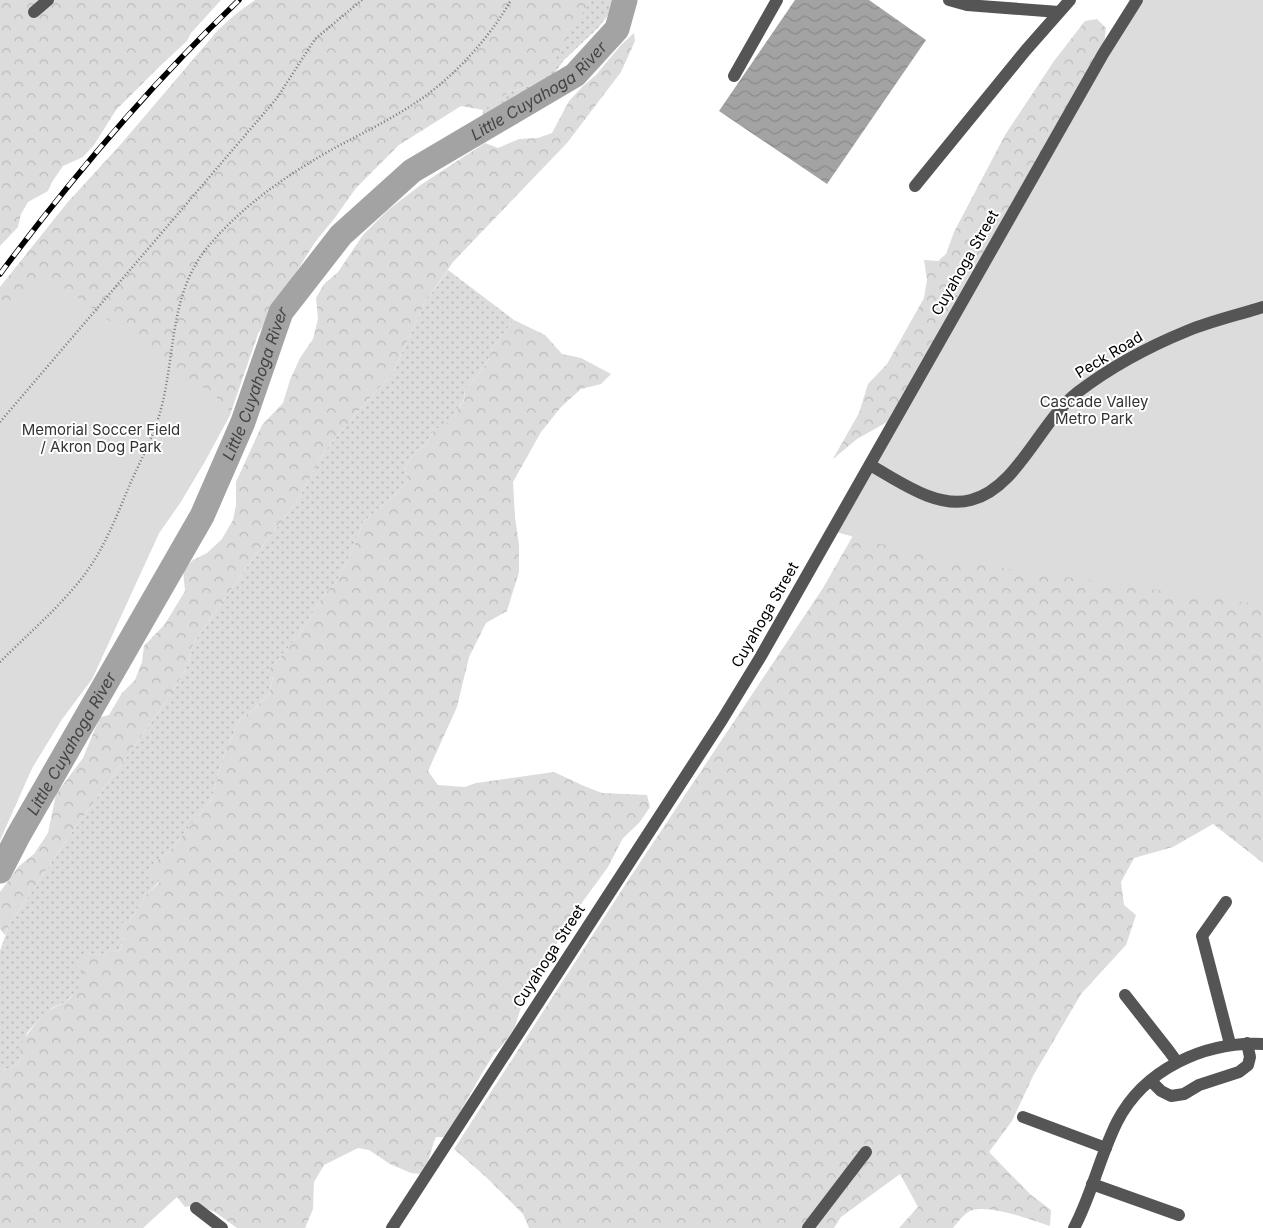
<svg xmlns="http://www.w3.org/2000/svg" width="1263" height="1228" viewBox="0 0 1263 1228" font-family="Inter,sans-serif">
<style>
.grass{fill:url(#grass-dots)}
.forest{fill:url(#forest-crowns)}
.park{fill:#dcdcdc}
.water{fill:url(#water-waves)}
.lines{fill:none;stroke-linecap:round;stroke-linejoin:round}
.river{stroke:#a3a3a3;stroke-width:25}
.path{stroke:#777;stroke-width:2.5;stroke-dasharray:1 2.5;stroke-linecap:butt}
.minor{stroke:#555;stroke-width:12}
.rail-casing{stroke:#000;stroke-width:5.5}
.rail{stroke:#fff;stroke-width:4;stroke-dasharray:11;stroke-linecap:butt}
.labels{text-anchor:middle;stroke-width:4;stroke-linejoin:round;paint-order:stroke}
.street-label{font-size:15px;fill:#000;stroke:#fff}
.park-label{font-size:15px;fill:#333;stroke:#fff}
.water-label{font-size:16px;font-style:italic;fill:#444;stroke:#fff}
</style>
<defs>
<pattern id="grass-dots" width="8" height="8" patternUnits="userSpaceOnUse" patternTransform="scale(1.25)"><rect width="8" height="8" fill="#dcdcdc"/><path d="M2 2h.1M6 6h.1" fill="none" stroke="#bbb" stroke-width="1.8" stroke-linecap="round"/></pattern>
<pattern id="forest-crowns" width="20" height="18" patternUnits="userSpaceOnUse" patternTransform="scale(1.25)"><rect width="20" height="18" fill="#dcdcdc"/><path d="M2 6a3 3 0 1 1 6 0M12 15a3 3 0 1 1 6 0" fill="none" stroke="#bbb"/></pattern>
<pattern id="water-waves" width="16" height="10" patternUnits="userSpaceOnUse" patternTransform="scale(1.25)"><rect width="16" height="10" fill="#a3a3a3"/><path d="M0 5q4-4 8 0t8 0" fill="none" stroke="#8b8b8b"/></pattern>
</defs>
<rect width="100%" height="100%" fill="#fff"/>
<g class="grass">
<path d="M591,0H620L598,28L564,60L546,85L516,105L482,122L483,110L509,92L532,85Z"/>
<path d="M448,270L514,320L493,347L487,363L465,390L464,399L446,426L434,429L426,445L416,451L405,467L408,480L394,496L363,522L353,549L337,581L324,595L298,636L278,660L264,675L273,676L269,694L252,711L240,719L224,755L211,800L169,852L154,862L160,881L147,894L129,922L120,950L97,955L88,953L85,974L79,990L65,1002L52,1008L42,1016L27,1033L22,1055L17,1065L4,1070L0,1074V951L9,925L65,842L161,709L185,671L194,642L254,557L296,503L326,449L375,392L392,375L424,304Z"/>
</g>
<g class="forest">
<path d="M0,0H221L191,33L187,41L160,66L116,110L94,145L83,157L63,166L52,182L48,191L28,202L21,214L18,227L0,246Z"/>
<path d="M255,0H591L571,30L552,66L532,85L509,92L483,110L461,106L399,145L356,188L334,219L315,242L258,334L230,415L205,461L180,503L159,533L92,679L62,719L32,768L0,840V287L67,203L121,144L219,29L237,13Z"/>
<path d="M1263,0V863L1213,824L1173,847L1134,858L1121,882L1124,905L1136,915L1126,945L1081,994L1033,1076L1012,1121L989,1152L1030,1194L1051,1210L1050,1226C1032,1220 992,1205 973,1210C965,1212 958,1222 953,1228H899L918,1207L900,1174L841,1217L834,1228H529L523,1214L486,1177L454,1149L629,879L823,588L990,296Z"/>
<path d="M1097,19L1106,28L1103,54L896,417L857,439L833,459L859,413L868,384L887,364L924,298L927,280L924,260L938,261L946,254L954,232L1005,135L1054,61L1085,21Z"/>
<path d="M634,33L635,41L621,72L567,143L453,262L424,304L392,375L375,392L326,449L296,503L254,557L194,642L185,671L161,709L65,842L9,925L5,935L0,929V892L19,866L34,854L48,833L56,794L83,758L100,717L109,715L122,693L135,680L142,662L144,646L165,624L185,591L183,570L193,560L207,553L222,539L233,520L236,505V482L262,425L283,403L290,380L300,358L313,339L318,319L316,298L324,284L338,272L363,235L388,210L422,184L485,143L498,148L519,139L538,138L552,133L569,101L582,87L596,75L621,45Z"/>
<path d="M514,320L545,335L562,354L581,358L611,374L601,384L581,389L561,407L541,432L513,482L515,517L519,545V572L507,611L486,623L469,657L457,707L428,771L438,785L465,787L476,783L554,772L584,786L602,793L647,795L650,807L639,823L623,838L608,867L581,904L580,914L561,936L521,1007L515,1027L505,1042L494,1054L481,1075L446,1137H436C430,1150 430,1163 421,1174L411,1173L390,1164L369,1150L358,1148L324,1165L314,1182L313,1209L305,1228H237L215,1212L197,1205L185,1207L177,1197L143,1228H0V1074L4,1070L17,1065L22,1055L19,1048C25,1037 33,1026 42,1016C48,1009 57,1007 65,1002C76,995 80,985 85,974L77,969V959L89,953L97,955L120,950L124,938L119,931V923L129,922L147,894L160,882L147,877L154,862L169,852L211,800L224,755L240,719L252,711L269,694L273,677L263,675L278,660L298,636L324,595L337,581L353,549L363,522L394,496L408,480L405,467L416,451L426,445L434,429L446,425L464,400L465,390L487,363L493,347Z"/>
</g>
<g class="park">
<path d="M1137,0H1263V605L938,559L832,531Z"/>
<path d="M43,273L227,405L230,415L205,461L180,503L159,533L92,679L62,719L32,768L0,840V317Z"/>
</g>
<path class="water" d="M795,0H869L926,40L827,184L719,111Z"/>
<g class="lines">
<path class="river" id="s1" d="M0,871L18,836L202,516L243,422L281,312L341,235L412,171L575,75L617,29L625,0"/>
<g class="path">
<path d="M0,422L277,98L315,39L362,0"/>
<path d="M0,662C28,634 61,606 85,574C105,547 117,515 130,484C140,462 152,439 159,416C176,360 168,297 206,249C242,205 291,172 340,145C369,130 397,116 424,97C457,73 491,36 511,0"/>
</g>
<g class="minor">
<path d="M949,0L967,5L1059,12"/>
<path d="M34,12L48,0"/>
<path d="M734,76L777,0"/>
<path d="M915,186L1026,50L1070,0"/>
<path d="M870,465C899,481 936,509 971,500C1018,488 1040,421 1078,392C1111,367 1150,346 1187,331C1211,321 1238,315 1263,307"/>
<path d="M1226,902L1202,936L1230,1044"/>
<path d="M1125,995L1169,1051L1177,1062"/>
<path d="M1151,1081L1161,1091L1171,1096L1184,1094L1199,1085L1239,1072L1248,1065L1250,1057L1247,1043"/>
<path d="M1023,1117L1106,1148"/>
<path d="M1092,1184L1179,1215"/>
<path d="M196,1208L222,1228"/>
<path d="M392,1228L722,720L761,656L1103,54L1137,0"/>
<path d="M808,1228L866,1152"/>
<path d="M1074,1228C1092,1194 1100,1156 1117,1122C1144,1069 1205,1041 1263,1044"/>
</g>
<g class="rail-casing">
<path id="rail" d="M0,274C73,176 151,84 239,0"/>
</g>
<use href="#rail" class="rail"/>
</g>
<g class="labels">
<g class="street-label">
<text transform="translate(965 263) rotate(-60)" y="5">Cuyahoga Street</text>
<text transform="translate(1109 355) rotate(-31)" y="5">Peck Road</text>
<text transform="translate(765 615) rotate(-60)" y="5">Cuyahoga Street</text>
<text transform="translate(549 956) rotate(-57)" y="5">Cuyahoga Street</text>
</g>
<g class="park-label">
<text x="1094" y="407">Cascade Valley<tspan x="1094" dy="17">Metro Park</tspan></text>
<text x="101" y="435">Memorial Soccer Field<tspan x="101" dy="17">/ Akron Dog Park</tspan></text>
</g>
<g class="water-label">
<text dy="6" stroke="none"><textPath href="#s1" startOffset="971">Little Cuyahoga River</textPath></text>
<text dy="6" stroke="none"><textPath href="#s1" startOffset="551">Little Cuyahoga River</textPath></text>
<text dy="6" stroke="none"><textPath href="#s1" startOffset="146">Little Cuyahoga River</textPath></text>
</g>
</g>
</svg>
